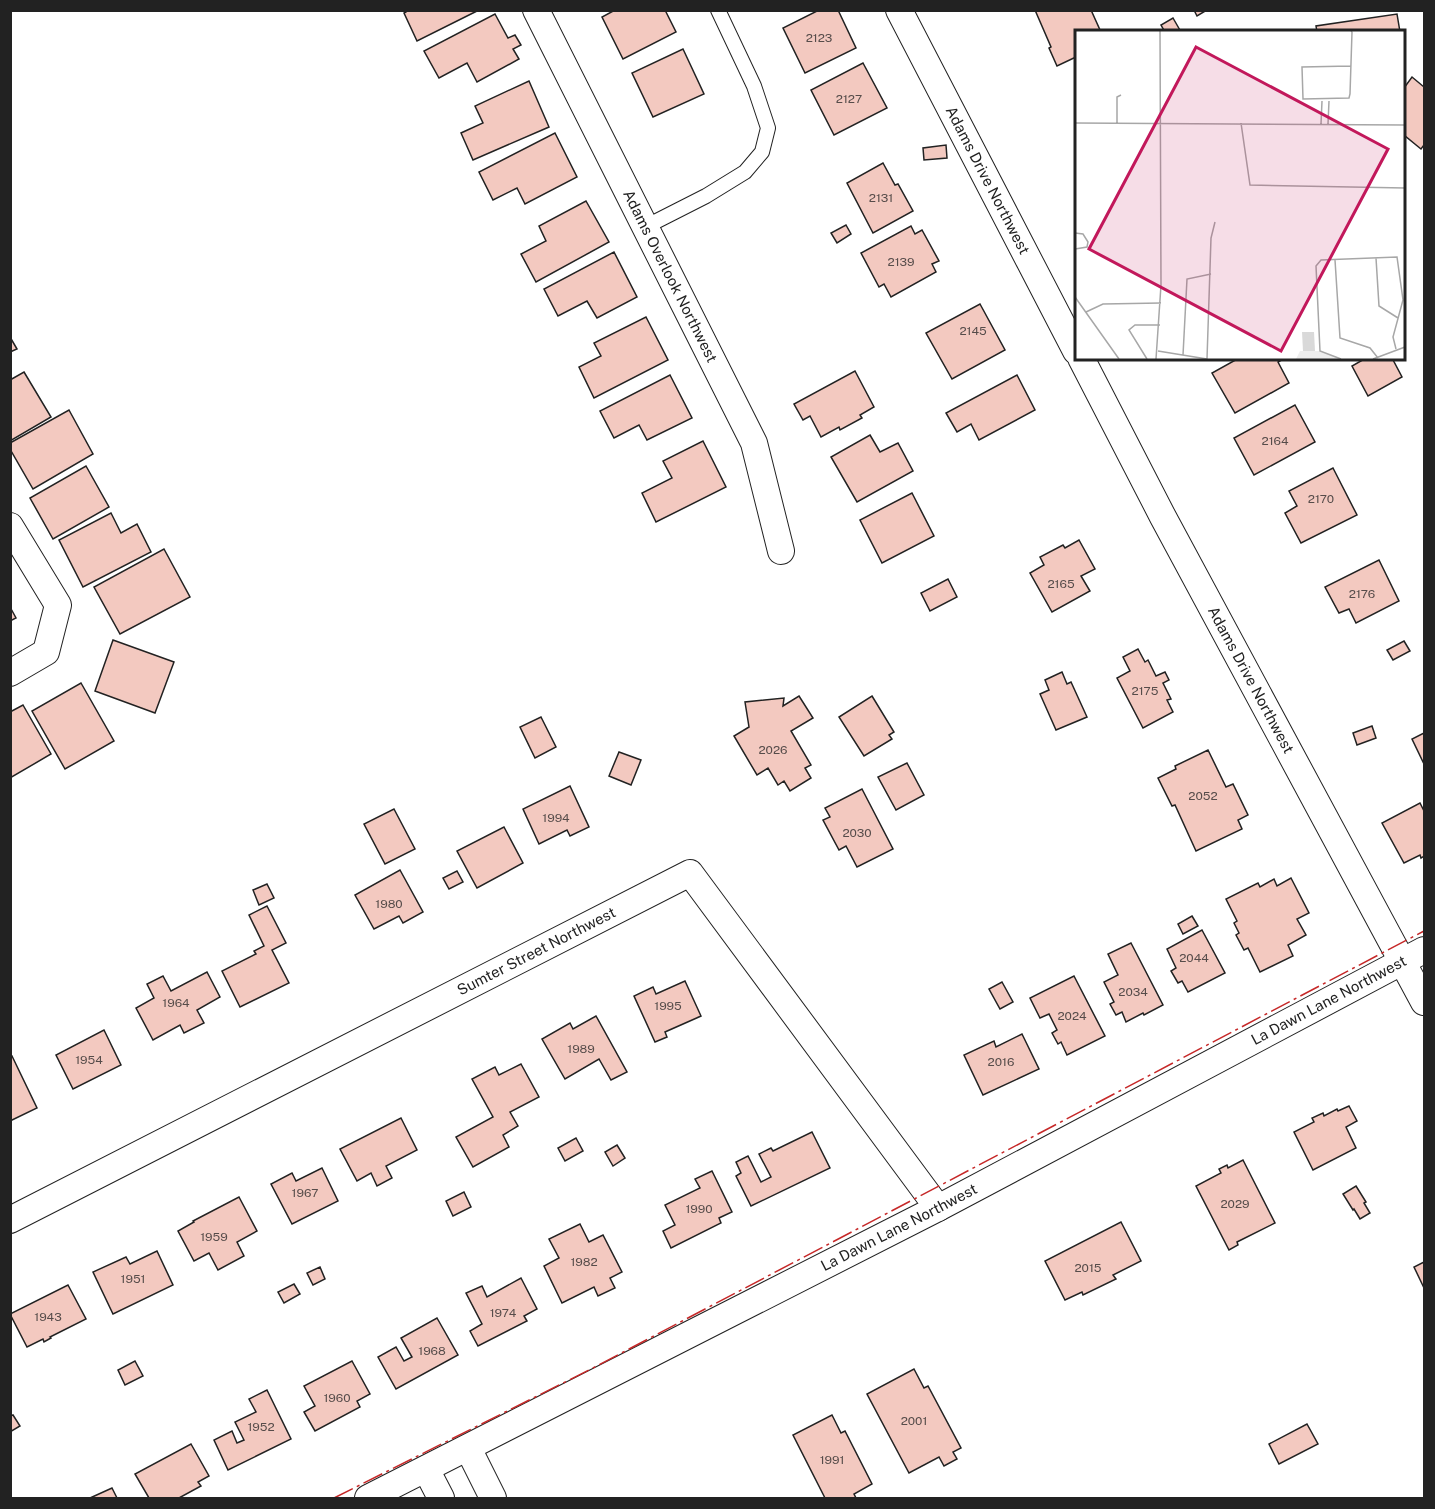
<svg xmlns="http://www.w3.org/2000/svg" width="1435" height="1509" viewBox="0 0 1435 1509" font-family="'Public Sans',sans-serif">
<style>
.building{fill:#f3c9c0;stroke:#222;stroke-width:1.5}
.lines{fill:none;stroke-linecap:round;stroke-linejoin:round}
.service-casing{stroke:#222;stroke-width:16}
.minor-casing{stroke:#222;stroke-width:28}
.service{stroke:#fff;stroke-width:14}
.minor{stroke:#fff;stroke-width:26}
.power{stroke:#c62828;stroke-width:1.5;stroke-dasharray:21 4.5 3 4.5;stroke-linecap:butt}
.labels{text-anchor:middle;stroke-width:4.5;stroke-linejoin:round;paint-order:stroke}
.number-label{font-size:12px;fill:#564c4a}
.street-label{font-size:15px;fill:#222;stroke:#fff}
.inset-road{fill:none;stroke:#a7a7a7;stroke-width:1.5}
.view{fill:#c2185b;fill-opacity:0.15;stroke:#c2185b;stroke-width:3}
.inset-edge{fill:none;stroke:#222;stroke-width:3}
</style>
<rect width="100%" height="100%" fill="#fff"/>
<g class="building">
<path d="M409,10H479L417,41L404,13Z"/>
<path d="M615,10H665L676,32L623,59L602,17Z"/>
<path d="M819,10H838L856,48L805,73L783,28Z"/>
<path d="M1035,10H1091L1100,30L1096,32H1076V57L1057,66L1049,48L1051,47Z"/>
<path d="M1194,10H1207L1197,16Z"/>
<path d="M495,14L508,38L515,35L521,45L513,49L519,59L477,82L467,63L439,78L424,51Z"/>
<path d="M1397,14L1400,32H1317L1316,26Z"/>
<path d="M1173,18L1181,32H1165L1161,25Z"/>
<path d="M683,49L704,94L653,117L632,73Z"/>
<path d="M863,63L887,108L834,135L811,90Z"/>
<path d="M1412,77L1424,87V145L1421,149L1405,136L1404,138V88Z"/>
<path d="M529,81L549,127L473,160L461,133L483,123L475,106Z"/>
<path d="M555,133L577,177L525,204L517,188L493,200L479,172Z"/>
<path d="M946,145L947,158L924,160L923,148Z"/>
<path d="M883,163L895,185L898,184L913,211L873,233L847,183Z"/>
<path d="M586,201L609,242L536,282L521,254L546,241L539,226Z"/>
<path d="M846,225L851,234L837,243L831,233Z"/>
<path d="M911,226L915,234L922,230L939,261L932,264L936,272L891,297L884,284L879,287L861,253Z"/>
<path d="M614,252L637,297L597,318L587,301L558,316L544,289Z"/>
<path d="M980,304L1005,350L952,379L926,333Z"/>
<path d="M646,317L668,360L594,398L579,367L601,356L594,343Z"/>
<path d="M10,337L17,349L10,352Z"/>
<path d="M1239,358H1285L1278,362L1289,383L1235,413L1212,373Z"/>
<path d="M1366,358H1392L1402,377L1368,396L1352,366Z"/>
<path d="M855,371L874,407L860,415L862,418L840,430L839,427L821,437L810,416L803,420L794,404Z"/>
<path d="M24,372L51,417L10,441V380Z"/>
<path d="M670,375L692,418L647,440L639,425L614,438L600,411Z"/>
<path d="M1017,375L1035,410L979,440L971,424L957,432L946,413Z"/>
<path d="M1295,405L1315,442L1254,475L1234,438Z"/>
<path d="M69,410L93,454L33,489L10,449V443Z"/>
<path d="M870,435L880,452L898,443L913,471L857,502L831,457Z"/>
<path d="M703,441L726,487L656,522L642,493L672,478L663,461Z"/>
<path d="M86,466L109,507L53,539L30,498Z"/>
<path d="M1333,468L1357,515L1301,543L1285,513L1297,506L1289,491Z"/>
<path d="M912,493L934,536L882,563L860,520Z"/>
<path d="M111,513L121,533L137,524L151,552L83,587L59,540Z"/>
<path d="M1079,540L1095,569L1081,576L1090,591L1052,612L1030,573L1044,565L1040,557L1063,545L1065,548Z"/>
<path d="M164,549L190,597L120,634L94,587Z"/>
<path d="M1379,560L1399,601L1356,623L1349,609L1339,613L1325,587Z"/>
<path d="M948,579L957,597L930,611L921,593Z"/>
<path d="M10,607L16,618L10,621Z"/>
<path d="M113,640L174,662L155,713L95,691Z"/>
<path d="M1404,641L1410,651L1393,660L1387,650Z"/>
<path d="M1138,649L1145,662L1148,660L1156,676L1165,672L1169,680L1163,683L1171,699L1167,700L1173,712L1143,728L1117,678L1130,671L1123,657Z"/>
<path d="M1062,672L1067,684L1071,682L1087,717L1056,730L1040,694L1049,690L1045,680Z"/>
<path d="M81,683L114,741L65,769L32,711Z"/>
<path d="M799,696L813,718L791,731L811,765L805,768L811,778L790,791L784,781L778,785L768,768L757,775L734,736L749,727L745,702L784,698L783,706Z"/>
<path d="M872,696L894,732L889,735L892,739L864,756L839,717Z"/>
<path d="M23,705L51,754L10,778V712Z"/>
<path d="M541,717L556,747L535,758L520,727Z"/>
<path d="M1372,726L1376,738L1357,745L1353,733Z"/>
<path d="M1424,733V764L1412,739Z"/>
<path d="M1208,750L1226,787L1233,784L1248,815L1238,820L1242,829L1196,851L1175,805L1172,806L1158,778L1176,769L1175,766Z"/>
<path d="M619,752L641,760L631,785L609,776Z"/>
<path d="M907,763L924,795L896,810L878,777Z"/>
<path d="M570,786L589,827L570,836L567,830L539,844L523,809Z"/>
<path d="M862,789L893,849L857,867L846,846L839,850L823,820L830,817L825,808Z"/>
<path d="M1420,803L1424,811V856L1421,858L1420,855L1404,863L1382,823Z"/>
<path d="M394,809L415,849L385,864L364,824Z"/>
<path d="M504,827L523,863L477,888L457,851Z"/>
<path d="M400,870L423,912L403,923L399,916L374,929L355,895Z"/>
<path d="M457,871L463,882L449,889L443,878Z"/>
<path d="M1291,878L1309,913L1297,919L1306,935L1288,945L1293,956L1260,972L1248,948L1244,950L1236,935L1239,933L1234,923L1237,921L1226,899L1258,883L1260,887L1274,879L1277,886Z"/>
<path d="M267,884L274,898L259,905L253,890Z"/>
<path d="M267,906L286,943L272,950L289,983L240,1007L222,971L256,954L254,951L264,946L249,915Z"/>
<path d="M1192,916L1198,926L1183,934L1178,924Z"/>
<path d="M1202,930L1225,973L1188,992L1182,981L1178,983L1171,971L1176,968L1167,949Z"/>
<path d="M1131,943L1163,1005L1144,1015L1143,1013L1126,1022L1122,1012L1116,1015L1110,1004L1114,1002L1104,982L1118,975L1108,954Z"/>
<path d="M207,972L220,997L197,1010L204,1023L184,1033L180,1025L153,1040L136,1008L154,998L147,984L163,976L171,991Z"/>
<path d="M1074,976L1105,1036L1067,1055L1061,1042L1058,1044L1052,1033L1057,1030L1049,1014L1040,1018L1030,998Z"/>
<path d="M685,981L701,1016L665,1032L667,1037L655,1042L634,996L653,987L656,994Z"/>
<path d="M1002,982L1013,1002L1000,1009L989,989Z"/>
<path d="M596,1016L627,1072L611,1080L599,1059L565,1079L542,1039L570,1023L573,1029Z"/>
<path d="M104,1030L121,1065L73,1089L56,1055Z"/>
<path d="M1022,1034L1039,1069L983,1095L964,1055L994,1041L996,1047Z"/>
<path d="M12,1056L37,1108L10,1121V1057Z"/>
<path d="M521,1064L539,1097L510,1112L518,1126L503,1135L509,1147L473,1167L456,1137L493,1117L472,1079L495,1067L499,1075Z"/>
<path d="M1349,1106L1357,1121L1346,1127L1356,1148L1313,1170L1294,1132L1314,1122L1312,1118L1323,1113L1324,1116L1337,1109L1338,1111Z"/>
<path d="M401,1118L417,1150L386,1166L392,1178L377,1186L371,1173L357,1181L340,1149Z"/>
<path d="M812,1132L830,1168L751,1206L736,1176L741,1173L736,1162L748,1156L761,1182L771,1177L759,1154L771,1148L773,1151Z"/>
<path d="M576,1138L583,1151L565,1161L558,1148Z"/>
<path d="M617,1145L625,1158L613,1166L605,1152Z"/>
<path d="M1243,1160L1275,1223L1237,1242L1238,1245L1229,1250L1196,1186L1221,1173L1219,1169L1227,1165L1228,1168Z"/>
<path d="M322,1168L338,1201L292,1224L271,1184L292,1173L296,1181Z"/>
<path d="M712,1171L732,1212L719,1218L721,1223L671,1248L663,1231L675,1225L665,1205L700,1188L695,1179Z"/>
<path d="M1356,1186L1366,1202L1364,1203L1370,1213L1360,1219L1354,1209L1353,1210L1343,1194Z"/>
<path d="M464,1192L471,1207L453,1216L446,1201Z"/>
<path d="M239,1197L257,1231L237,1242L244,1256L218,1270L209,1253L194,1261L178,1231L194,1222L193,1221Z"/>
<path d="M1121,1222L1141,1261L1113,1275L1116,1279L1083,1295L1082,1292L1065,1300L1045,1261Z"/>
<path d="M580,1224L589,1242L603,1235L622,1272L610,1278L615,1288L598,1296L594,1287L562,1303L544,1266L559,1258L549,1239Z"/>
<path d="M157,1251L173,1285L113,1314L93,1272L126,1257L130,1264Z"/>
<path d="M1424,1262V1288L1414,1267Z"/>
<path d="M320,1267L325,1279L313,1285L307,1273Z"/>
<path d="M521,1278L537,1309L524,1316L527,1321L478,1346L470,1331L482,1324L466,1293L482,1286L487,1297Z"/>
<path d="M294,1284L300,1294L284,1303L278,1292Z"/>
<path d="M68,1285L86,1319L50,1337L51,1338L44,1342L43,1339L27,1347L10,1314Z"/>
<path d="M437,1318L458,1355L396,1389L378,1357L396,1347L404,1361L412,1357L401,1338Z"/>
<path d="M135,1361L143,1376L125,1385L118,1370Z"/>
<path d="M352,1361L370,1394L357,1401L360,1407L315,1431L304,1412L315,1406L304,1386Z"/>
<path d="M914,1369L924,1388L928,1386L961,1448L953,1452L957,1459L944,1466L939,1457L909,1473L867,1394Z"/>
<path d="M267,1390L291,1439L228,1470L214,1440L232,1431L237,1443L244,1440L235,1422L256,1412L249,1399Z"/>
<path d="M13,1415L20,1426L10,1432V1416Z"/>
<path d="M832,1415L841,1433L845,1431L872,1484L854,1494L856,1498H825L793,1435Z"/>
<path d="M1307,1424L1318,1444L1279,1464L1269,1444Z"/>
<path d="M191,1444L209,1476L198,1482L201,1486L179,1498H149L135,1474Z"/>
<path d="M112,1488L117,1498H90Z"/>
</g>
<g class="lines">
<g class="service-casing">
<path id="service" d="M645,227L706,196L745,172L762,152L768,128L754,86L718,10"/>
</g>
<g class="minor-casing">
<g id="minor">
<path id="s1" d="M536,10L754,443L781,551"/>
<path id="s2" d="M899,10L1076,351"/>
<path id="s3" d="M1081,358L1163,517L1424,1002"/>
<path d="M10,526L58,605L46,652L10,673"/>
<path id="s4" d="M10,1220L690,873L938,1208"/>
<path d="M468,1448L493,1498"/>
<path d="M426,1469L441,1498"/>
<path id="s5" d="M368,1498L938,1208L1424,950"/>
</g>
</g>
<use href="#service" class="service"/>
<use href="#minor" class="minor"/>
<path class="power" d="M334,1498L591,1369L1424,931"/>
</g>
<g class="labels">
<g class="number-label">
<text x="819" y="42">2123</text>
<text x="849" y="103">2127</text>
<text x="881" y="202">2131</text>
<text x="901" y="266">2139</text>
<text x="973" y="335">2145</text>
<text x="1275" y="445">2164</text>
<text x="1321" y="503">2170</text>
<text x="1061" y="588">2165</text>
<text x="1362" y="598">2176</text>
<text x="1145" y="695">2175</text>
<text x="773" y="754">2026</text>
<text x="1203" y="800">2052</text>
<text x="556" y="822">1994</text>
<text x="857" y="837">2030</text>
<text x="389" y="908">1980</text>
<text x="1194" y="962">2044</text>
<text x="1133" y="996">2034</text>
<text x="176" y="1007">1964</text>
<text x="668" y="1010">1995</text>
<text x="1072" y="1020">2024</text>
<text x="581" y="1053">1989</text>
<text x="89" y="1064">1954</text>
<text x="1001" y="1066">2016</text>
<text x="305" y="1197">1967</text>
<text x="1235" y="1208">2029</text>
<text x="699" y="1213">1990</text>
<text x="214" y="1241">1959</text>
<text x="584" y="1266">1982</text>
<text x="1088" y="1272">2015</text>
<text x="133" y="1283">1951</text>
<text x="503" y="1317">1974</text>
<text x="48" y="1321">1943</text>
<text x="432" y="1355">1968</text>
<text x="337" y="1402">1960</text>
<text x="914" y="1425">2001</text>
<text x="261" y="1431">1952</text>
<text x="832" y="1464">1991</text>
</g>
<g class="street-label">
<text dy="5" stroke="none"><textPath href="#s2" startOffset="192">Adams Drive Northwest</textPath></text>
<text dy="5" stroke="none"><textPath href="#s1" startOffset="298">Adams Overlook Northwest</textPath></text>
<text dy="5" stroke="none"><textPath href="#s3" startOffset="364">Adams Drive Northwest</textPath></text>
<text dy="5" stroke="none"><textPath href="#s4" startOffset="591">Sumter Street Northwest</textPath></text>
<text dy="5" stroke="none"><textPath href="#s5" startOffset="1082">La Dawn Lane Northwest</textPath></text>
<text dy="5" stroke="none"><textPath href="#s5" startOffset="596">La Dawn Lane Northwest</textPath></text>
</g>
</g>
<g transform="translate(1075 30)">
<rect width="330" height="330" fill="#fff"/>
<path d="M225,321H245L266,329H221Z" fill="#eee"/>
<path d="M227,302H239L240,321H228Z" fill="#d9d9d9"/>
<path class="inset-road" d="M276,36L227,37L228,69L274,68L275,64L277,2L276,1M0,93L330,95M42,93V67L46,65M166,93L175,155L330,158M246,94L247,71M253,94L254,71M0,203L8,204L13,212L12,217L0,219M301,228L304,276L323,288M260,230L265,308L295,318L303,328M0,267L44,329M11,282L28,274L86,273M83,321L132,329M108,325L112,249L136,244M72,329L54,300L60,295H85M81,329L86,255L85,1M132,329L136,208L140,192M266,329L245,321L241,236L246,230L322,227L328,270L318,307L321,319M298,329L330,317"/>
<path class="view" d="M121,17L313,119L206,321L14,219Z"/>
<rect width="330" height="330" class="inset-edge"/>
</g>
<rect width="1435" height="1509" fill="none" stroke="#222222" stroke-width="24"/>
</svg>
